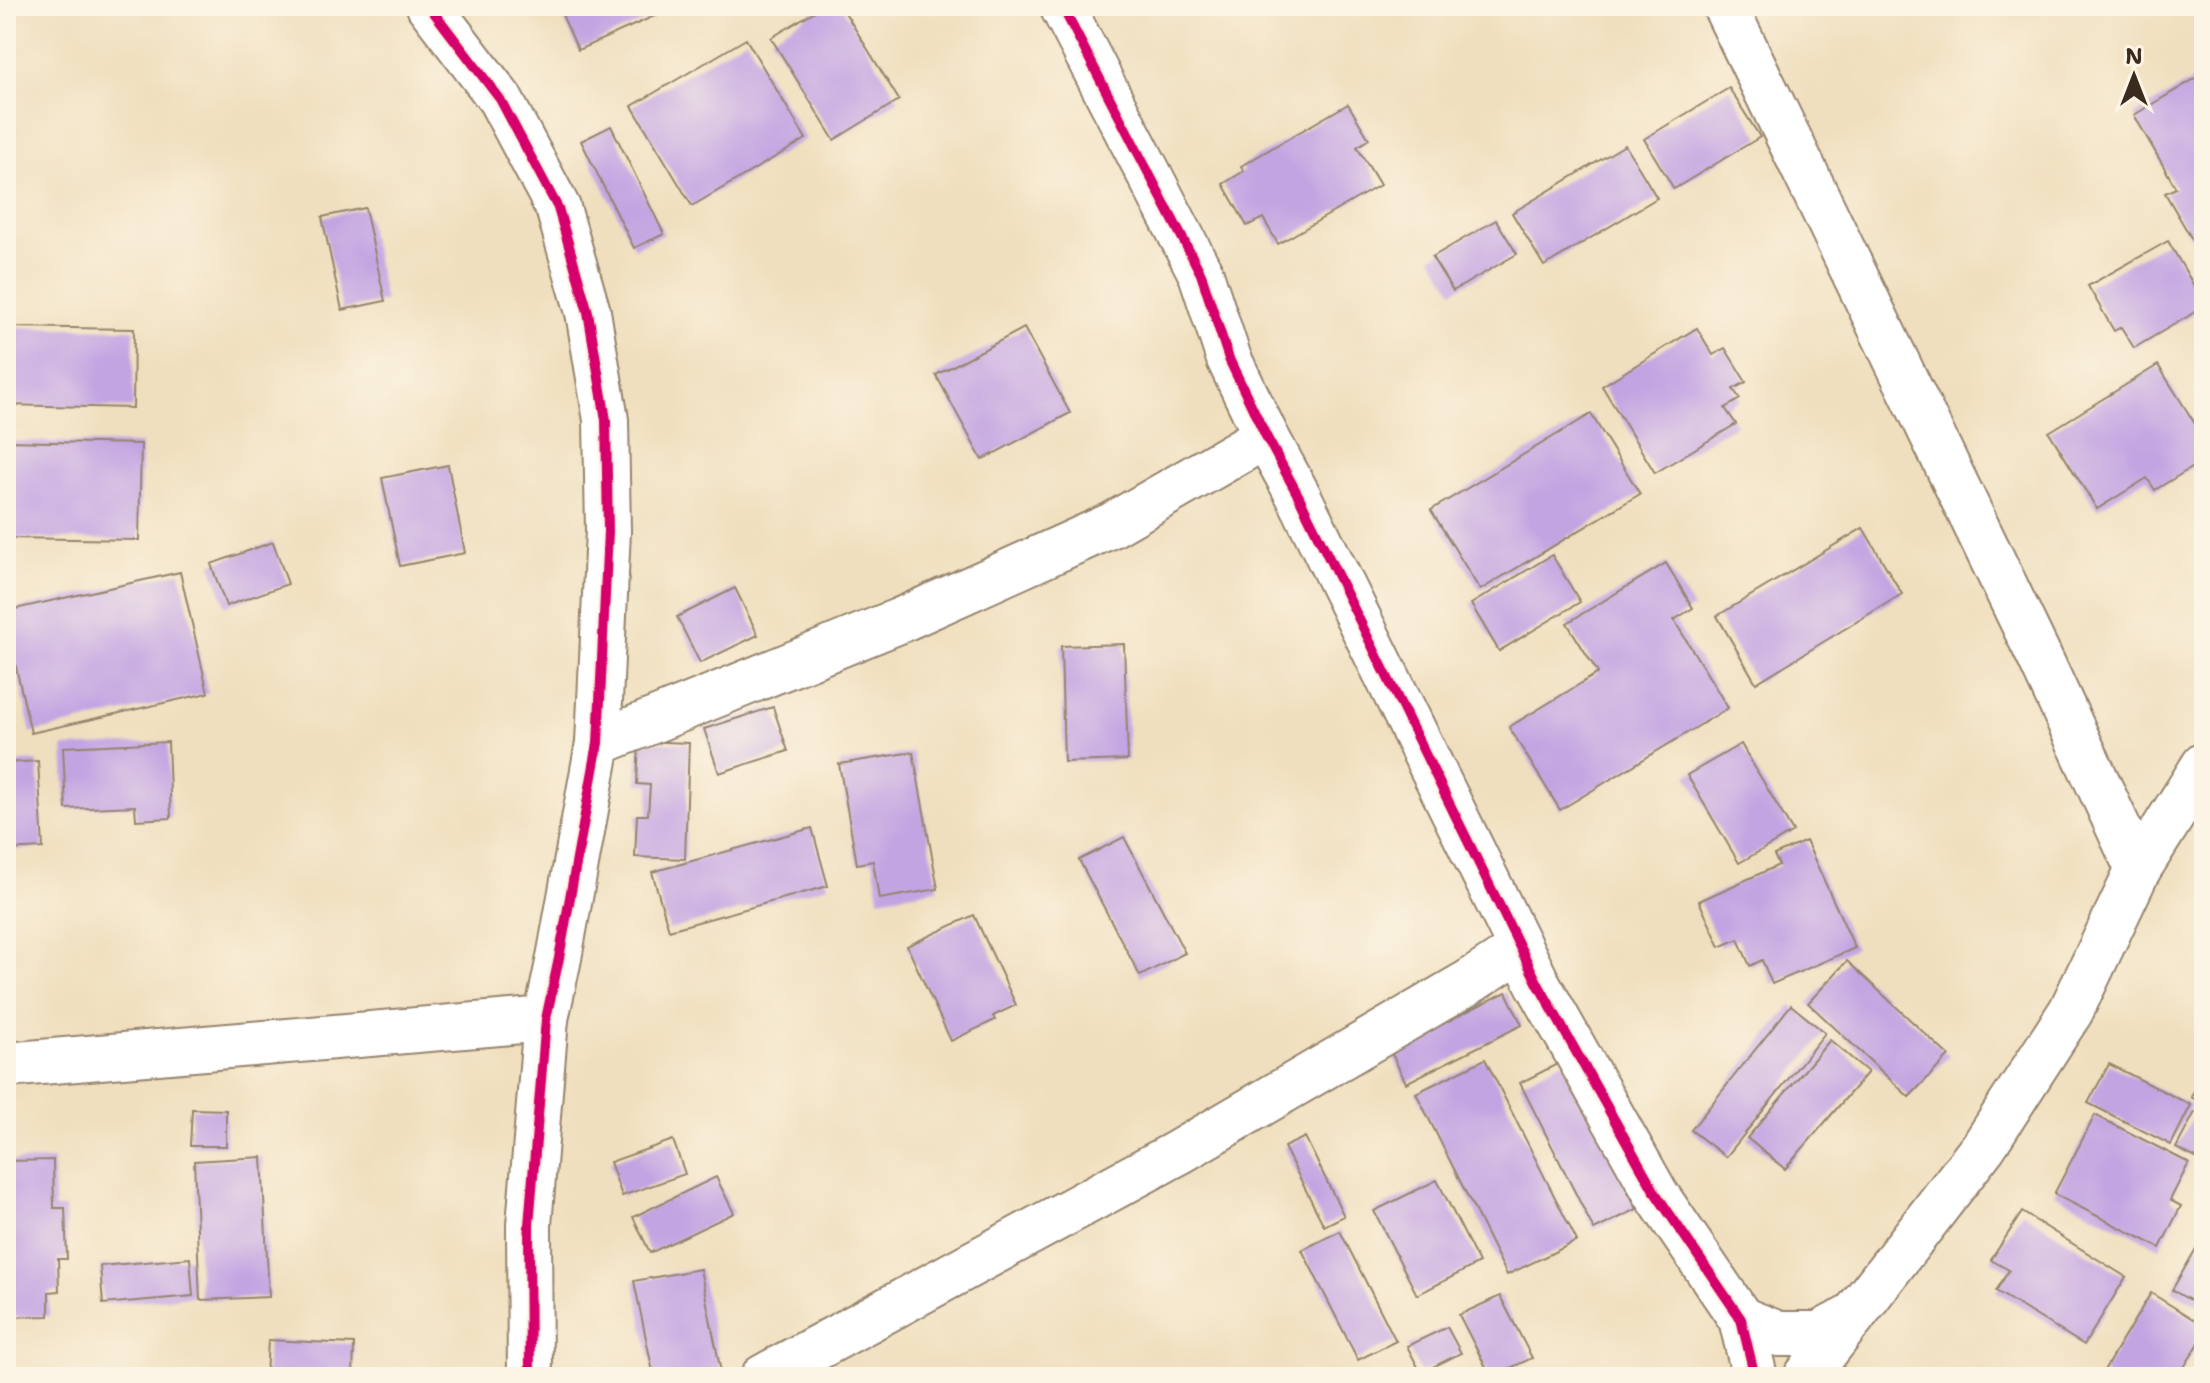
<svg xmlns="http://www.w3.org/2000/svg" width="2210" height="1383" viewBox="0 0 2210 1383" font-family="'Shantell Sans',sans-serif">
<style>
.building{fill:#c2a4e2}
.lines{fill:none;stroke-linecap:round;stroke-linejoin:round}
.minor-casing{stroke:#96846e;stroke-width:48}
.minor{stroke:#fff;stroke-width:44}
.cycleway-casing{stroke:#fcf5e5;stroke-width:15}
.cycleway{stroke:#d6006c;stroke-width:10}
</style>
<rect width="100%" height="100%" fill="#fcf5e5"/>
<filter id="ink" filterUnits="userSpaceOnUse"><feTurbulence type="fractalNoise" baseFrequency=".0125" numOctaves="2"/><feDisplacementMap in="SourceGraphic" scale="16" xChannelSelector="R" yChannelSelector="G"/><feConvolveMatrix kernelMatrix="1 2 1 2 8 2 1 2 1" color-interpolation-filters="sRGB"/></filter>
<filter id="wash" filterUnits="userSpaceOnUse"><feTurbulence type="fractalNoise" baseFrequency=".006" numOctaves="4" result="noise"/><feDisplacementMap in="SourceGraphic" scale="32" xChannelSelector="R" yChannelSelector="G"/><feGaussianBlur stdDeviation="1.8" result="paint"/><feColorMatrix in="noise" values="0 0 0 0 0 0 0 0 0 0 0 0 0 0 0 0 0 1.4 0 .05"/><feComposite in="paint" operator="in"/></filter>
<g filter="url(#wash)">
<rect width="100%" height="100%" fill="#f0dfbe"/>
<g id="blocks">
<g class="building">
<path d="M558,6H677L578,50Z"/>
<path d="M823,6H841L899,100L834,140L771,38Z"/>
<path d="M746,39L806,139L692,206L632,106Z"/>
<path d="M2198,77L2204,88V260L2165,193L2176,188L2134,115Z"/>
<path d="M6,79H8L14,136L6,137Z"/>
<path d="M1729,88L1760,137L1674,189L1644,139Z"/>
<path d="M1348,104L1369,139L1357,147L1380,185L1278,244L1263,218L1247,226L1223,184L1244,171L1241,166Z"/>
<path d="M611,126L664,234L634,248L581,141Z"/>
<path d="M1625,145L1657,198L1544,266L1512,213Z"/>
<path d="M365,208L385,301L342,310L322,217Z"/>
<path d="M1496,220L1517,254L1453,291L1432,257Z"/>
<path d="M2168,241L2204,303V307L2134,348L2121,327L2114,331L2088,286Z"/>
<path d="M6,327L134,329L133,408L6,405Z"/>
<path d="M1024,328L1070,413L982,460L936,375Z"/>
<path d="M1697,328L1713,355L1725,348L1746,382L1733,389L1740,399L1725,408L1736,424L1655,473L1602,386Z"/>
<path d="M2158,365L2204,438V460L2155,490L2147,478L2097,509L2049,432Z"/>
<path d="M1591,414L1640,494L1480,590L1431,510Z"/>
<path d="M6,441L141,444L139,540L6,538Z"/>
<path d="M448,465L465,553L400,566L382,478Z"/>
<path d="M1863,528L1902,594L1756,683L1717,616Z"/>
<path d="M273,542L288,584L226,606L211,564Z"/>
<path d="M1552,555L1580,602L1499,651L1471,604Z"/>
<path d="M1666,563L1693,608L1674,620L1728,708L1560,810L1509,727L1598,673L1567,623Z"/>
<path d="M180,572L208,693L31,733L6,623V611Z"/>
<path d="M735,588L758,635L700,663L677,617Z"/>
<path d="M1124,644L1128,760L1064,762L1061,646Z"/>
<path d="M773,707L788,751L719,773L704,729Z"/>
<path d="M639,741L689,743L685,859L635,857L637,815H648L650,785L637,784Z"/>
<path d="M168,742L171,818L136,820L135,806L66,809L63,747Z"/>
<path d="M1741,744L1793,832L1739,863L1687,775Z"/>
<path d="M913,752L938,889L879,899L873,861L857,864L839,764Z"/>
<path d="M38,761L43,848L6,850V763Z"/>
<path d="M812,828L828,886L669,930L652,872Z"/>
<path d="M1124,837L1185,953L1140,976L1079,860Z"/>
<path d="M1806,841L1855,948L1772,984L1762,960L1750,966L1738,939L1720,947L1699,901L1779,865L1774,855Z"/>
<path d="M974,915L1016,1005L993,1016L995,1020L951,1041L907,946Z"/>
<path d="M1847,961L1949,1056L1909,1097L1808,1003Z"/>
<path d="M1506,992L1522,1025L1406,1083L1390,1050Z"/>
<path d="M1791,1005L1825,1033L1726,1157L1691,1130Z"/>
<path d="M1830,1040L1868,1072L1785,1169L1747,1138Z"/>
<path d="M1485,1059L1577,1241L1507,1275L1416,1093Z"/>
<path d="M1563,1061L1637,1209L1594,1230L1520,1083Z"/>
<path d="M2109,1064L2191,1105L2171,1145L2088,1103Z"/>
<path d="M2204,1071V1104L2191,1097Z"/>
<path d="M192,1109L226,1110V1146H190Z"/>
<path d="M2195,1112L2204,1117V1162L2176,1148Z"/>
<path d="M2095,1115L2189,1163L2170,1200L2181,1206L2160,1248L2054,1194Z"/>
<path d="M1305,1137L1344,1216L1324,1226L1284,1147Z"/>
<path d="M673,1140L685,1174L622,1196L610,1162Z"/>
<path d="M262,1157L269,1297L200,1300L194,1161Z"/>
<path d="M53,1160L54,1208H65L67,1259H58L59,1291L49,1292V1316L6,1317V1161Z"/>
<path d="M716,1177L734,1213L650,1253L633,1217Z"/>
<path d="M1437,1180L1479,1263L1417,1295L1374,1211Z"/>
<path d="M2022,1212L2126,1277L2084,1345L1996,1291L2009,1270L1991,1260Z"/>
<path d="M1340,1231L1396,1341L1358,1360L1302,1250Z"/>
<path d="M2204,1235V1308L2172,1290Z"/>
<path d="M190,1258L193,1296L103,1304L100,1266Z"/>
<path d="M700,1269L722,1377H654L634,1281Z"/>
<path d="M2151,1293L2204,1326V1335L2178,1377H2111L2103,1372Z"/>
<path d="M1500,1296L1532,1358L1491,1377L1459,1315Z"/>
<path d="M1447,1327L1461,1353L1421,1373L1407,1346Z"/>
<path d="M268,1340L354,1344L353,1377H266Z"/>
</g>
</g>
</g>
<g filter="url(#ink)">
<use href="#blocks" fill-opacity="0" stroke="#96846e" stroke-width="2"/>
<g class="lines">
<g class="minor-casing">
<g id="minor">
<path d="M429,6L500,99L558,208L588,312L606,420L608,531L598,743L559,958L546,1019L529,1225L530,1377"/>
<path d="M1062,6L1201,274L1229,359L1266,436L1299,497L1538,984L1656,1194L1741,1319L1755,1377"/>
<path d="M1725,6L2039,656L2138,870"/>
<path d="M598,743L901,620L1112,525L1266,436"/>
<path d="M6,1065L546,1019"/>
<path d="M1741,1319L1779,1334H1819L1853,1316"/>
<path d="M763,1377L1179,1152L1471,981L1520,949"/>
<path d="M1806,1377L1984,1146L2071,1011L2138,870L2204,765"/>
</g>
</g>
<use href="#minor" class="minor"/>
<g class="cycleway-casing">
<g id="cycleway">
<path d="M429,6L500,99L558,208L588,312L606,420L608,531L598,743L559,958L546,1019L529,1225L530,1377"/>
<path d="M1062,6L1201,274L1229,359L1266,436L1299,497L1538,984L1656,1194L1741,1319L1755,1377"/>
</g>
</g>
<use href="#cycleway" class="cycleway"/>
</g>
</g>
<rect width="2210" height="1383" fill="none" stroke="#fcf5e5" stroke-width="32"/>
<g transform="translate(2134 76)" stroke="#fcf5e5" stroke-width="6" paint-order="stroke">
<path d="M0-6L14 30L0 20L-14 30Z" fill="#3b2a1e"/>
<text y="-12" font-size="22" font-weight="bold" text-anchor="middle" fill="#3b2a1e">N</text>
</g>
</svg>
